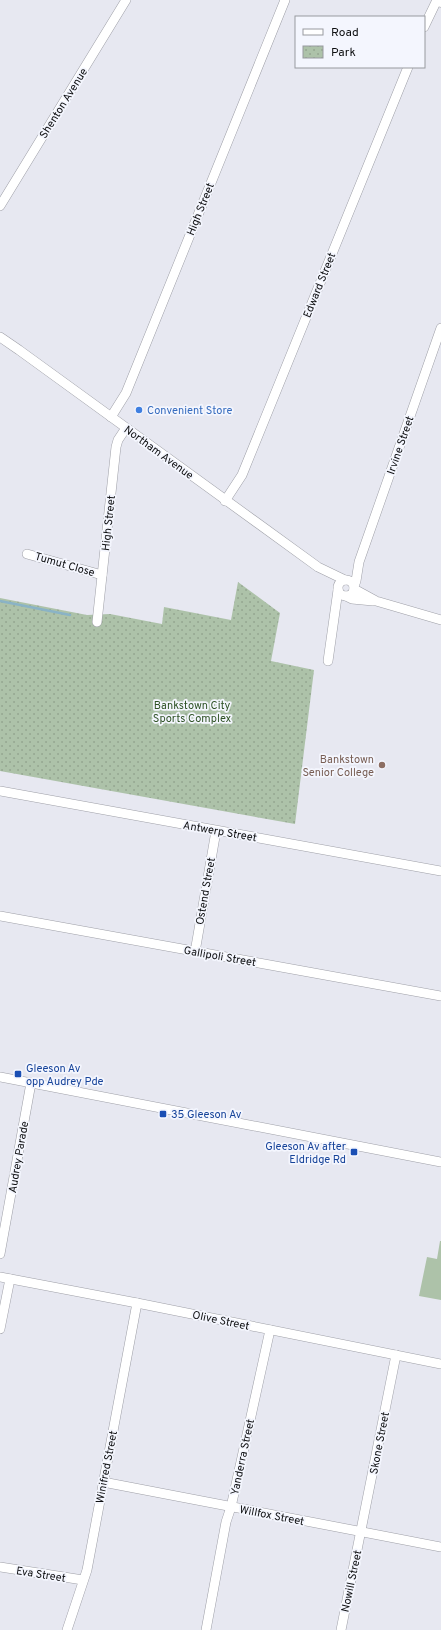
<svg xmlns="http://www.w3.org/2000/svg" width="441" height="1630" viewBox="0 0 441 1630" font-family="Overpass,sans-serif">
<style>
.grass{fill:#adc2a9}
.park{fill:url(#park-dots)}
.lines{fill:none;stroke-linecap:round;stroke-linejoin:round}
.stream{stroke:#8ab3c6;stroke-width:2.5}
.street-casing{stroke:#9e9fa7;stroke-width:10}
.secondary-casing{stroke:#9e9fa7;stroke-width:13}
.street{stroke:#fff;stroke-width:9}
.secondary{stroke:#fff;stroke-width:12}
.shop-dot{fill:#3f7fe0;stroke:#f4f6fe;stroke-width:1.5}
.education-dot{fill:#8d6e63;stroke:#f4f6fe;stroke-width:1.5}
.transit-dot{fill:#1a4fb4;stroke:#f4f6fe;stroke-width:1.5}
.labels{text-anchor:middle;stroke-width:3.5;stroke-linejoin:round;paint-order:stroke}
.street-label{font-size:11px;fill:#0e0f11;stroke:#f4f6fe}
.shop-label{font-size:11px;fill:#366cbe;stroke:#f4f6fe;text-anchor:start}
.park-label{font-size:11px;fill:#2f5326;stroke:#f4f6fe}
.education-label{font-size:11px;fill:#785e54;stroke:#f4f6fe;text-anchor:end}
.transit-label{font-size:11px;fill:#164399;stroke:#f4f6fe;text-anchor:start}
</style>
<defs>
<pattern id="park-dots" width="8" height="8" patternUnits="userSpaceOnUse"><rect width="8" height="8" fill="#adc2a9"/><path d="M2 2h.1M6 6h.1" fill="none" stroke="#94a690" stroke-width="1.8" stroke-linecap="round"/></pattern>
</defs>
<rect width="100%" height="100%" fill="#e7e8f1"/>
<path class="grass" d="M440,1241H441V1300L419,1296L427,1257L437,1259Z"/>
<path class="park" d="M238,582L280,613L271,661L314,670L295,824L0,771V598L87,615L110,614L162,624L164,607L231,620Z"/>
<g class="lines">
<path class="stream" d="M0,601L70,615"/>
<g class="street-casing">
<g id="street">
<path d="M424,27L437,0"/>
<path d="M0,206L126,0"/>
<path d="M0,337L19,350L318,567L345,580"/>
<path d="M111,417L126,393L285,0"/>
<path d="M225,501L242,475L408,67"/>
<path d="M27,554L102,575"/>
<circle cx="346" cy="588" r="8"/>
<path d="M354,586L356,581L359,562L441,328"/>
<path d="M354,589L376,601L441,620"/>
<path d="M346,596L352,599L373,601"/>
<path d="M97,622L116,447L118,440L126,428"/>
<path d="M328,661L338,590"/>
<path d="M0,791L441,871"/>
<path d="M0,916L441,996"/>
<path d="M195,952L216,831"/>
<path d="M0,1077L441,1162"/>
<path d="M0,1254L31,1083"/>
<path d="M0,1277L137,1303L441,1364"/>
<path d="M0,1329L10,1279"/>
<path d="M103,1482L441,1547"/>
<path d="M0,1567L83,1580"/>
<path d="M67,1630L87,1570L137,1303"/>
<path d="M206,1630L226,1522L231,1507L270,1330"/>
<path d="M341,1630L396,1355"/>
</g>
</g>
<g class="secondary-casing">
<path id="secondary" d="M439,0L441,1"/>
</g>
<use href="#street" class="street"/>
<use href="#secondary" class="secondary"/>
</g>
<circle class="shop-dot" cx="139" cy="410" r="4"/>
<circle class="education-dot" cx="382" cy="765" r="4"/>
<g class="transit-dot">
<rect x="14" y="1070" width="8" height="8" rx="2"/>
<rect x="159" y="1110" width="8" height="8" rx="2"/>
<rect x="350" y="1148" width="8" height="8" rx="2"/>
</g>
<g class="labels">
<g class="street-label">
<text transform="translate(63 103) rotate(-58)" y="4">Shenton Avenue</text>
<text transform="translate(200 209) rotate(-68)" y="4">High Street</text>
<text transform="translate(319 285) rotate(-68)" y="4">Edward Street</text>
<text transform="translate(400 445) rotate(-71)" y="4">Irvine Street</text>
<text transform="translate(159 452) rotate(36)" y="4">Northam Avenue</text>
<text transform="translate(108 523) rotate(-84)" y="4">High Street</text>
<text transform="translate(65 564) rotate(16)" y="4">Tumut Close</text>
<text transform="translate(220 831) rotate(10)" y="4">Antwerp Street</text>
<text transform="translate(205 891) rotate(-80)" y="4">Ostend Street</text>
<text transform="translate(220 956) rotate(10)" y="4">Gallipoli Street</text>
<text transform="translate(18 1157) rotate(-80)" y="4">Audrey Parade</text>
<text transform="translate(221 1320) rotate(12)" y="4">Olive Street</text>
<text transform="translate(379 1443) rotate(-79)" y="4">Skone Street</text>
<text transform="translate(242 1457) rotate(-78)" y="4">Yanderra Street</text>
<text transform="translate(106 1467) rotate(-79)" y="4">Winifred Street</text>
<text transform="translate(272 1515) rotate(11)" y="4">Willfox Street</text>
<text transform="translate(41 1574) rotate(9)" y="4">Eva Street</text>
<text transform="translate(351 1581) rotate(-78)" y="4">Nowill Street</text>
</g>
<g class="shop-label">
<text x="147" y="414">Convenient Store</text>
</g>
<g class="park-label">
<text x="192" y="709">Bankstown City<tspan x="192" dy="13">Sports Complex</tspan></text>
</g>
<g class="education-label">
<text x="374" y="763">Bankstown<tspan x="374" dy="13">Senior College</tspan></text>
</g>
<g class="transit-label">
<text x="26" y="1072">Gleeson Av<tspan x="26" dy="13">opp Audrey Pde</tspan></text>
<text x="171" y="1118">35 Gleeson Av</text>
<text x="346" y="1150" text-anchor="end">Gleeson Av after<tspan x="346" dy="13">Eldridge Rd</tspan></text>
</g>
</g>
<rect x="295" y="16" width="130" height="52" fill="#f4f6fe" stroke="#989a9f"/>
<rect x="303" y="29" width="20" height="6" fill="#ffffff" stroke="#989a9f"/>
<text x="331" y="36" font-size="12" fill="#0e0f11">Road</text>
<rect x="303" y="46" width="20" height="12" fill="url(#park-dots)" stroke="#989a9f"/>
<text x="331" y="56" font-size="12" fill="#0e0f11">Park</text>
</svg>
